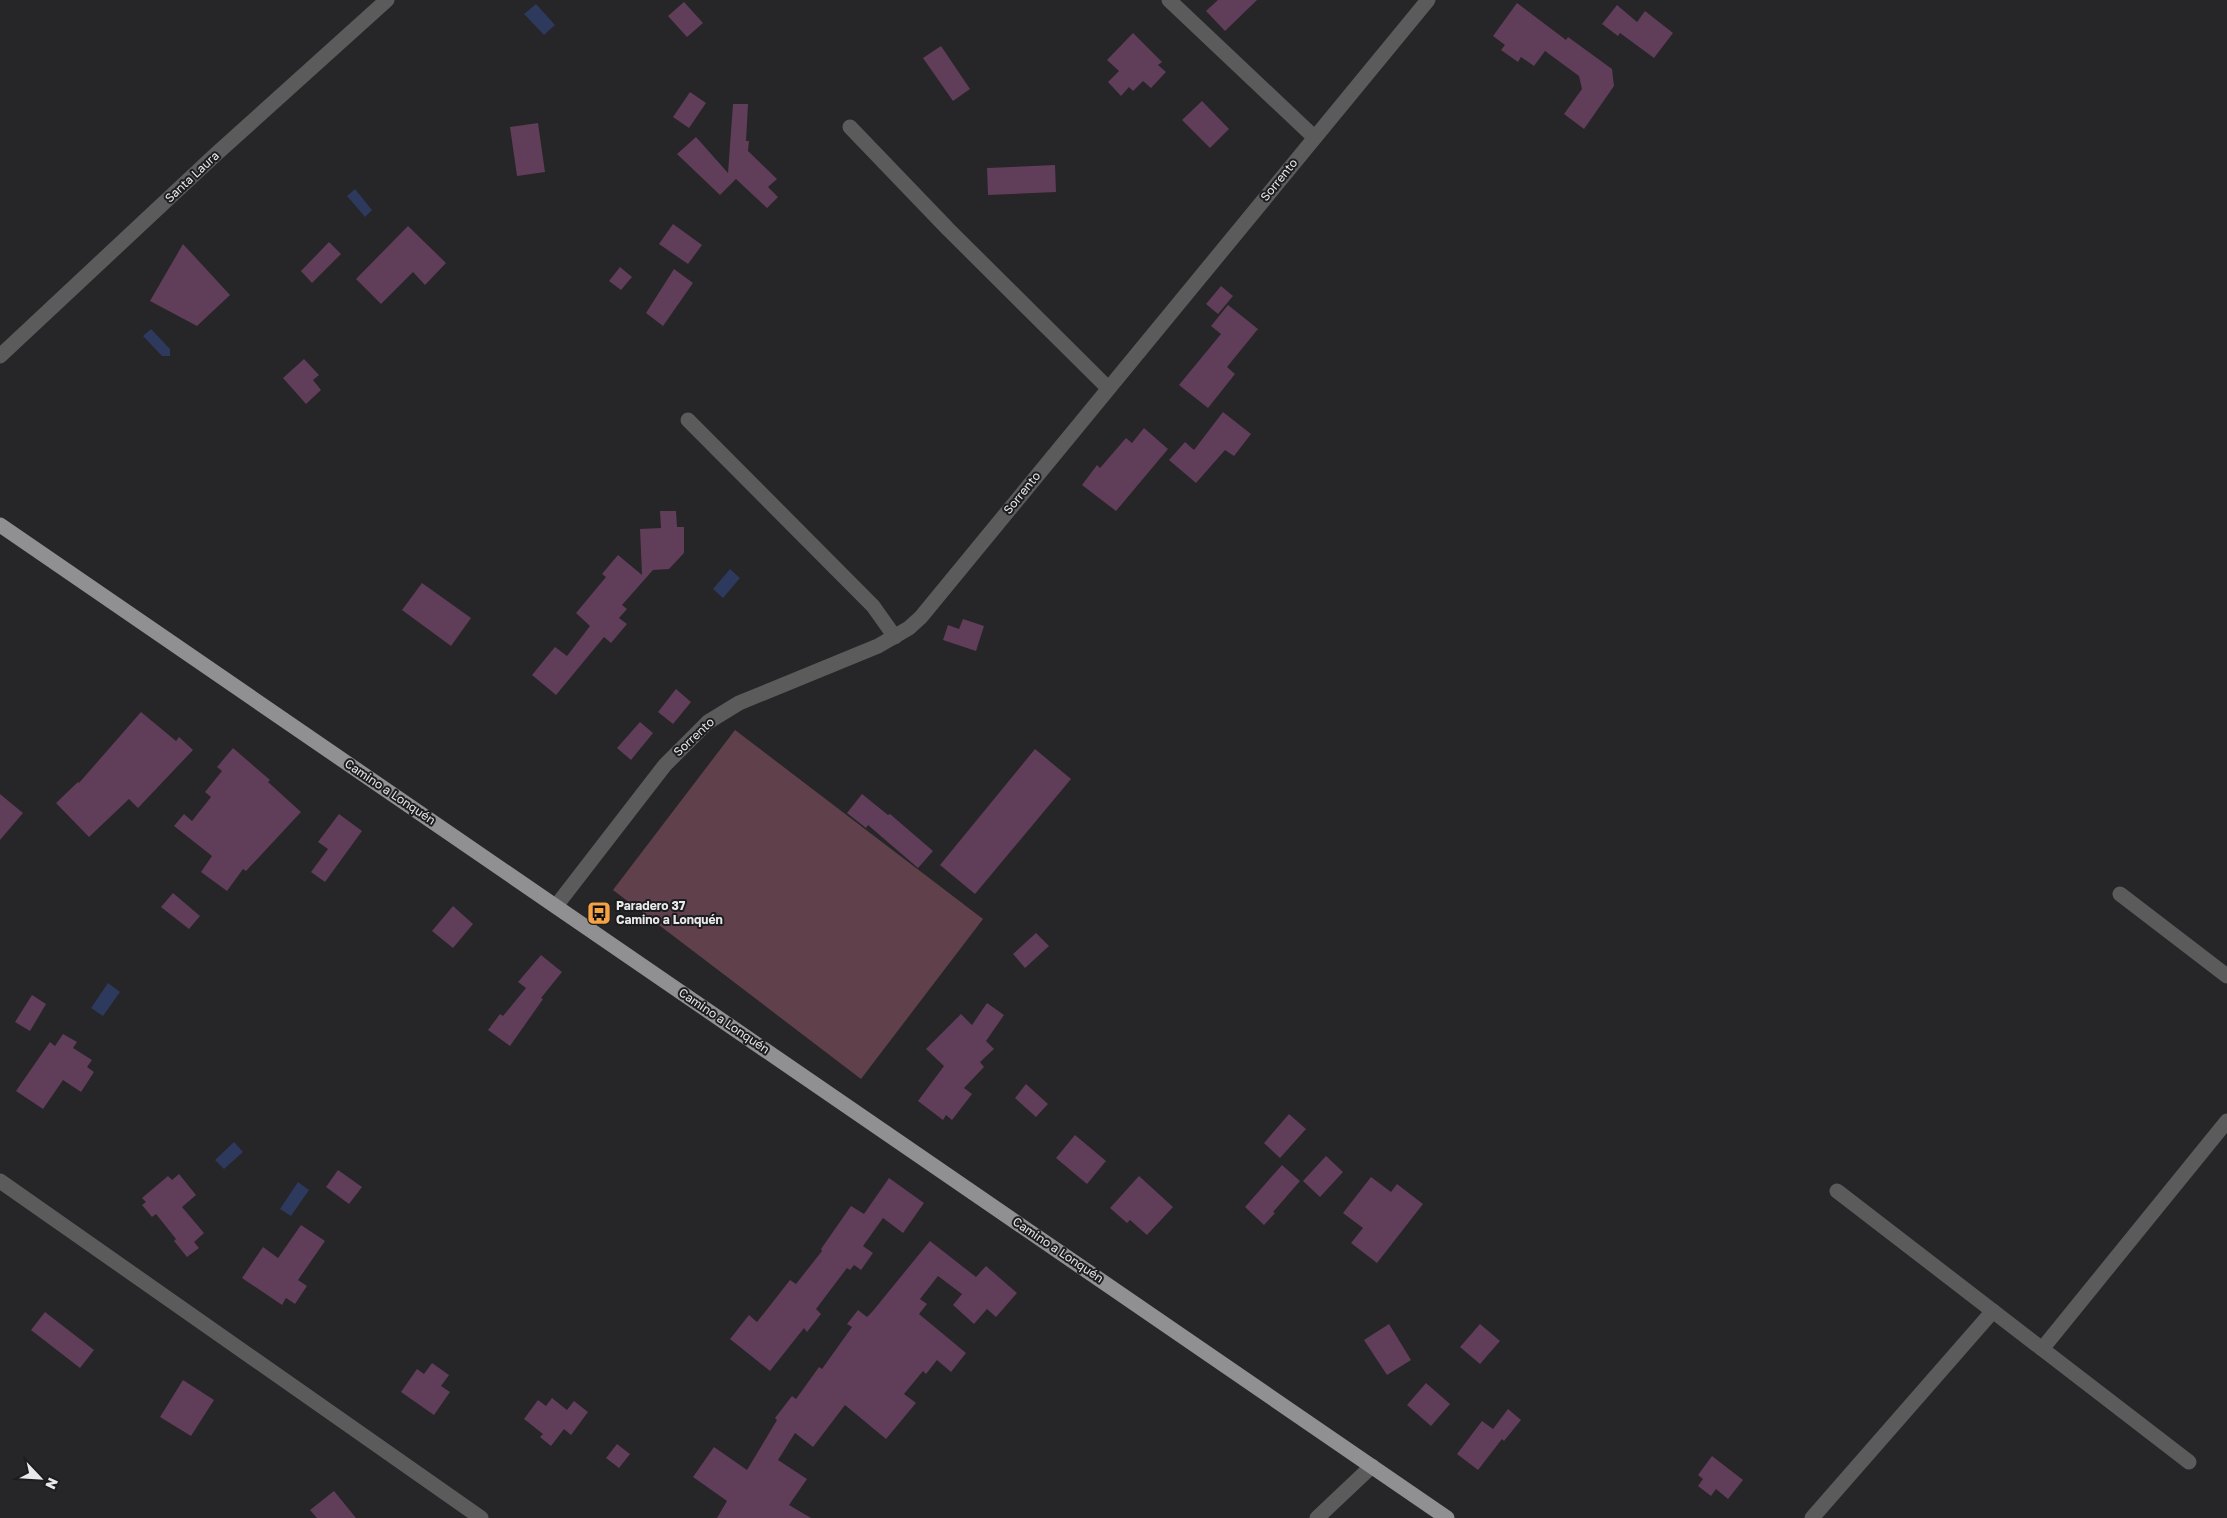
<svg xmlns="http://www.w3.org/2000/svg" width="2227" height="1518" viewBox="0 0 2227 1518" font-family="'Golos Text',sans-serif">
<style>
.green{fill:#60414b}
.water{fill:#2d3a5d}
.building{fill:#603d58}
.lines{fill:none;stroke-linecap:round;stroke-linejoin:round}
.minor{stroke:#5b5b5c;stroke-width:15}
.major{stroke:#908f92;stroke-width:15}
.labels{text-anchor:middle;stroke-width:4;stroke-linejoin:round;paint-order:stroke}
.street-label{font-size:12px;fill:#eae9ea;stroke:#1d1c1e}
.poi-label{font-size:12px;font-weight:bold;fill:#eae9ea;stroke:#1d1c1e;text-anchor:start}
</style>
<rect width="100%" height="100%" fill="#262527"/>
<path class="green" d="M735,730L983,919L861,1079L613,890Z"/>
<g class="water">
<path d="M536,4L555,25L544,35L524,14Z"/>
<path d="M355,189L372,210L365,217L347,196Z"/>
<path d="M151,329L170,349V356H162L143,336Z"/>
<path d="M730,569L740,578L723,598L713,589Z"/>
<path d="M108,983L120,992L103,1016L91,1008Z"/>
<path d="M234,1142L243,1152L224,1169L215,1160Z"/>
<path d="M298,1182L309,1190L291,1216L280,1209Z"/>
</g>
<g class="building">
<path d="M1218,0H1257L1225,31L1206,11Z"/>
<path d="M684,2L703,23L687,37L668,16Z"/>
<path d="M1517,3L1566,40L1568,37L1612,69L1614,86L1584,129L1564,114L1582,89L1579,76L1545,51L1534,66L1521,57L1518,62L1501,50L1505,45L1493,36Z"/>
<path d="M1617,5L1637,22L1645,11L1673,33L1654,58L1620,33L1618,36L1602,24Z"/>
<path d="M1133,33L1162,62L1158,65L1166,72L1151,88L1143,81L1133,91L1129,87L1121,96L1108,82L1119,71L1107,60Z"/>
<path d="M941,46L970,89L953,101L923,58Z"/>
<path d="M690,92L706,103L689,128L673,117Z"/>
<path d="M1202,101L1229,129L1210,148L1182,120Z"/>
<path d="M733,104H748L746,141H749L748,151L777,179L768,187L778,197L767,208L736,179L720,195L677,154L696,137L728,173Z"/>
<path d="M538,123L545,172L517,176L510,127Z"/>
<path d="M1055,165L1056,192L988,195L987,168Z"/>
<path d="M673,224L702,245L688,264L659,244Z"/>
<path d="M408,226L446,263L425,285L413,272L381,304L356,279Z"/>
<path d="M329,242L341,254L312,283L301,271Z"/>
<path d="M183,244L230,295L197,326L150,301Z"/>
<path d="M620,267L632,277L621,290L609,281Z"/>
<path d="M674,269L693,283L663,326L646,313Z"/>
<path d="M1221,286L1233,296L1218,314L1206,304Z"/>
<path d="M1228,305L1258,329L1227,367L1235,374L1208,408L1179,385L1221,334L1211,326Z"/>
<path d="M304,359L319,375L313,380L321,390L306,404L283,378Z"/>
<path d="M1223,412L1251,434L1234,456L1225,450L1196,483L1169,460L1185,442L1194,450Z"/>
<path d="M1144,428L1168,449L1116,511L1082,485L1097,465L1100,468L1126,438L1132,443Z"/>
<path d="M660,511H676L677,527H684V553L669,569L653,570L622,605L627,609L619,618L627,624L611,643L604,637L556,695L532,675L555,647L567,656L590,626L576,613L606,577L602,574L618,555L642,575L640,529L661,528Z"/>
<path d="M422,583L471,618L451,646L402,610Z"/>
<path d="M963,619L984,626L976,651L943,640L948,625L959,629Z"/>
<path d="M676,689L691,702L673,724L658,712Z"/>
<path d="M141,712L176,741L179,737L193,750L138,808L129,799L89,837L56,803L78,782L79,783Z"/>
<path d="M640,722L653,733L631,760L617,748Z"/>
<path d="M233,748L270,780L268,782L301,812L246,871L243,869L227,891L201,872L212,856L174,826L184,814L192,821L211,797L205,792L222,771L217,767Z"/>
<path d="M1035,749L1071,779L975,894L940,865Z"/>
<path d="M0,794L23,813L0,840Z"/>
<path d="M862,794L888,815L890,814L933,851L918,868L868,825L866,828L847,813Z"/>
<path d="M339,814L362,831L325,882L311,872L328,849L318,842Z"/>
<path d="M173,893L200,916L189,929L161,907Z"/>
<path d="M453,906L473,924L453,948L432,931Z"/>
<path d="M1036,933L1049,946L1025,968L1013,954Z"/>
<path d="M541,955L562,972L541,998L543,999L510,1046L488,1030L500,1014L503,1016L526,988L518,982Z"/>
<path d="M32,995L46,1004L30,1031L15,1022Z"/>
<path d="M987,1003L1004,1015L986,1041L994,1049L980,1062L984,1067L964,1088L972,1094L952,1120L946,1115L943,1120L918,1101L944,1066L926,1049L961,1014L972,1025Z"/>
<path d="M63,1034L77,1042L73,1048L92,1060L87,1067L94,1072L81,1092L63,1080L43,1109L16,1091L50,1042L55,1046Z"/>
<path d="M1026,1084L1048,1104L1036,1117L1015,1098Z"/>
<path d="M1289,1114L1306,1129L1280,1158L1264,1143Z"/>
<path d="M1075,1135L1106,1161L1087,1184L1056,1158Z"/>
<path d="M1326,1156L1343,1172L1320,1197L1303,1181Z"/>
<path d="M1282,1165L1300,1181L1273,1212L1275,1213L1264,1225L1245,1207Z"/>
<path d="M338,1170L362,1187L349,1204L326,1187Z"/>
<path d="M179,1174L196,1195L182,1207L204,1233L194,1242L199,1248L187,1257L174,1241L176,1239L156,1214L152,1217L142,1205L146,1202L142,1198L168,1176L172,1180Z"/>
<path d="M1139,1176L1173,1207L1147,1235L1130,1220L1127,1223L1110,1208Z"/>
<path d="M1371,1177L1391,1192L1397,1184L1423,1204L1377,1263L1351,1243L1363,1228L1343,1213Z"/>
<path d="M889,1178L924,1203L903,1233L883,1218L863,1246L873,1253L861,1270L854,1265L850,1270L847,1268L816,1309L821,1314L807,1332L804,1328L770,1371L730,1339L749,1315L757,1322L790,1280L796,1284L822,1251L821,1249L851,1206L864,1214Z"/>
<path d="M301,1225L325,1241L298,1280L307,1286L295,1304L286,1298L282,1305L242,1278L263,1247L278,1258Z"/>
<path d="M930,1241L976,1277L986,1266L1017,1293L996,1317L987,1309L974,1324L953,1305L962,1294L938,1276L920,1299L927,1304L919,1314L966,1353L951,1372L937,1360L926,1374L923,1371L904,1394L916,1403L886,1439L845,1405L813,1447L795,1433L778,1460L807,1479L789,1505L811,1518H717L727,1501L693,1477L714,1447L747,1470L777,1420L775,1418L792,1396L796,1399L819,1367L822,1369L852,1327L847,1324L858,1310L867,1317L872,1312Z"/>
<path d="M45,1312L94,1350L80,1368L31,1330Z"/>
<path d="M1389,1324L1411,1360L1387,1375L1364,1340Z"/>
<path d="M1480,1324L1500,1341L1480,1364L1460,1347Z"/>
<path d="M432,1363L449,1375L441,1386L450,1392L434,1415L401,1392L417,1369L424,1374Z"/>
<path d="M183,1380L214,1400L191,1436L160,1417Z"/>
<path d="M1426,1383L1450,1404L1431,1426L1407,1405Z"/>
<path d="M552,1398L567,1410L574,1401L588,1412L571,1435L564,1429L551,1446L540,1437L543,1434L524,1419L538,1400L546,1406Z"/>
<path d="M1508,1409L1521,1420L1504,1441L1502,1439L1478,1470L1457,1454L1482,1421L1493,1429Z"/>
<path d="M617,1444L630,1454L619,1468L606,1458Z"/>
<path d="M1712,1456L1743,1480L1728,1499L1716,1489L1711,1496L1698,1486L1703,1479L1698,1475Z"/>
<path d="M334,1491L356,1518H317L310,1510Z"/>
</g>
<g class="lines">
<g class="minor">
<path d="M1169,0L1314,137"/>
<path d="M850,127L948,229L1108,388"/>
<path d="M0,356L215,155L387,0"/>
<path d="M688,420L873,606L895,637"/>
<path d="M2120,894L2227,976"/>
<path d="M556,906L665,765L708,722L739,703L878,646L909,628L921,617L1428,0"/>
<path d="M0,1181L481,1518"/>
<path d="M1837,1191L2189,1462"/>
<path d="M2042,1349L2227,1121"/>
<path d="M1317,1518L1372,1466"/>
<path d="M1812,1518L1993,1311"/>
</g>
<path class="major" d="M0,525L1447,1518"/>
</g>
<defs>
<g id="bus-square" transform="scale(1.25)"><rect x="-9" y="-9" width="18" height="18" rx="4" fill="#f5a345" stroke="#1d1c1e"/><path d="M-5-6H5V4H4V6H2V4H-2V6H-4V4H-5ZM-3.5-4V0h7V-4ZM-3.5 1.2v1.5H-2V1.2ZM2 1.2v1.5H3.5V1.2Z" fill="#111"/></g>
</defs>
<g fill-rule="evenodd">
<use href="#bus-square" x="599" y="913"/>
</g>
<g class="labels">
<g class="street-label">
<text transform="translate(192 177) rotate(-43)" y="4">Santa Laura</text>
<text transform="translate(1279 180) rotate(-51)" y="4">Sorrento</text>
<text transform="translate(1022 493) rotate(-51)" y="4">Sorrento</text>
<text transform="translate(694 737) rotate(-43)" y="4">Sorrento</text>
<text transform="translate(390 792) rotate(34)" y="4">Camino a Lonquén</text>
<text transform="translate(724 1021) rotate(34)" y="4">Camino a Lonquén</text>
<text transform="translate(1058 1250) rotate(34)" y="4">Camino a Lonquén</text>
</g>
<g class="poi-label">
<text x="616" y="910">Paradero 37<tspan x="616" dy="14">Camino a Lonquén</tspan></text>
</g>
</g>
<g transform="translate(40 1478) rotate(115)" stroke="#1d1c1e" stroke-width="4" paint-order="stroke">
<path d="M0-4L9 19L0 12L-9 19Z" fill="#eae9ea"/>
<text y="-8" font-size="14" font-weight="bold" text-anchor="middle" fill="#eae9ea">N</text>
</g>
</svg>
